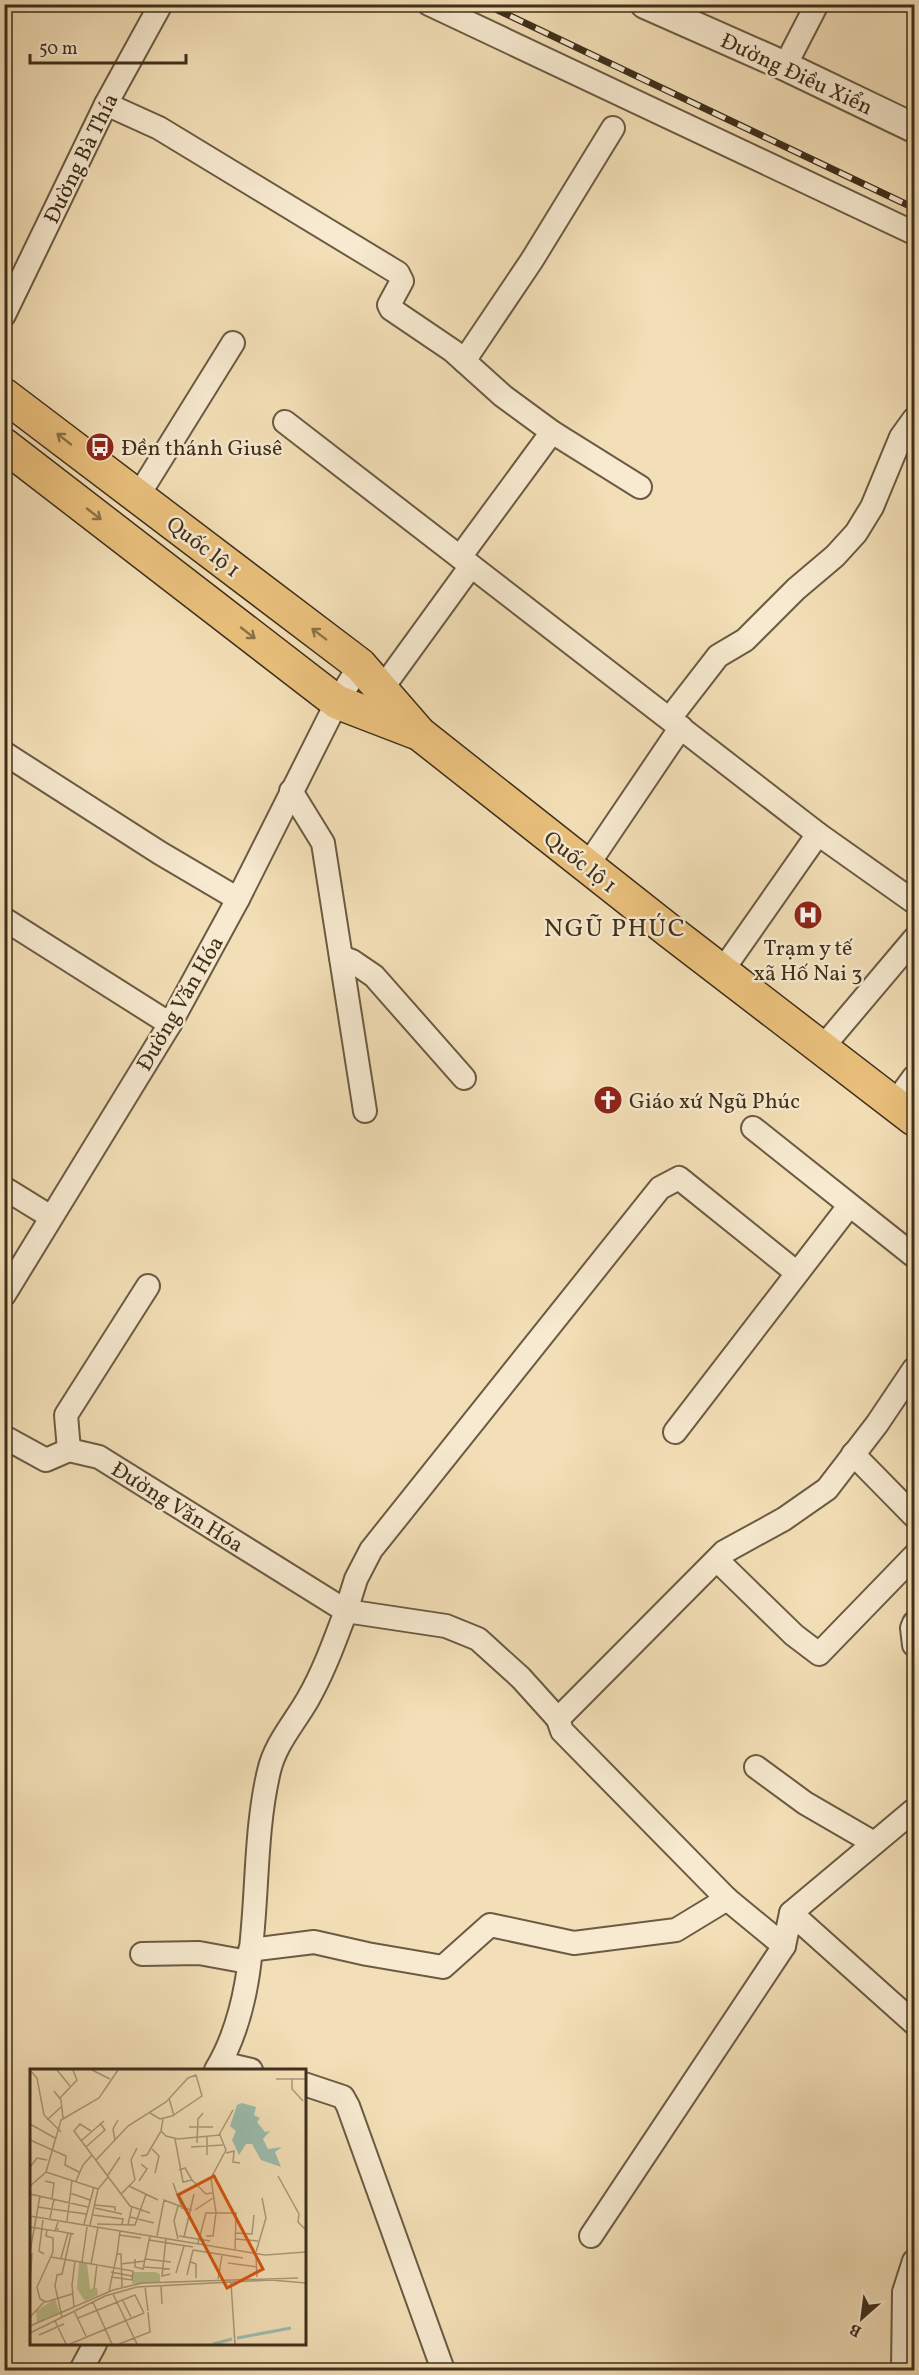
<svg xmlns="http://www.w3.org/2000/svg" width="919" height="2375" viewBox="0 0 919 2375" font-family="Vollkorn,serif">
<style>
.lines{fill:none;stroke-linecap:round;stroke-linejoin:round}
.minor-casing{stroke:#6b5b42;stroke-width:26}
.tertiary-casing{stroke:#6b5b42;stroke-width:32}
.trunk-casing{stroke:#3e2f1b;stroke-width:36}
.minor{stroke:#f7ead0;stroke-width:22}
.tertiary{stroke:#f7ead0;stroke-width:28}
.trunk{stroke:#eac07c;stroke-width:33}
.rail-casing{stroke:#3e2f1b;stroke-width:7}
.rail{stroke:#f7ead0;stroke-width:4.5;stroke-dasharray:14;stroke-linecap:butt}
.oneway{stroke:#8b7047}
.labels{text-anchor:middle;stroke-width:5;stroke-linejoin:round;paint-order:stroke}
.street-label{font-size:22px;fill:#3e2f1b;stroke:#f7ead0}
.poi-label{font-size:22px;fill:#3e2f1b;stroke:#f7ead0;text-anchor:start}
.quarter-label{font-size:26px;letter-spacing:1.5px;fill:#3e2f1b;stroke:#f7ead0}
.inset-river{fill:none;stroke:#9bbdaf;stroke-width:3}
.inset-road{fill:none;stroke:#ab9979;stroke-width:1.5}
.view{fill:#d7550e;fill-opacity:0.15;stroke:#d7550e;stroke-width:3}
.inset-edge{fill:none;stroke:#3e2f1b;stroke-width:3}
</style>
<rect width="100%" height="100%" fill="#f3dfb7"/>
<filter id="stains"><feTurbulence type="fractalNoise" baseFrequency=".00333" numOctaves="4"/><feColorMatrix values="0 0 0 0 .2 0 0 0 0 .09 0 0 0 0 .02 0 0 0 .5 -.17"/></filter>
<radialGradient id="worn" r=".72"><stop offset=".6" stop-color="#630" stop-opacity="0"/><stop offset="1" stop-color="#630" stop-opacity=".3"/></radialGradient>
<g class="lines">
<g class="minor-casing">
<g id="minor">
<path d="M429,4L914,233"/>
<path d="M785,66L817,4"/>
<path d="M106,104L159,128L398,273L402,281L389,305L391,309L453,351L503,396L552,432L640,487"/>
<path d="M4,315L106,104L161,4"/>
<path d="M464,361L532,260L613,128"/>
<path d="M285,422L818,834L914,902"/>
<path d="M138,496L233,343"/>
<path d="M460,557L552,432"/>
<path d="M373,701L471,566"/>
<path d="M670,718L718,656L745,640L796,589L835,556L856,533L872,507L901,437L914,419"/>
<path d="M4,753L160,853L238,899"/>
<path d="M291,791L323,843L365,1111"/>
<path d="M587,866L681,727"/>
<path d="M4,919L170,1024"/>
<path d="M341,957L352,961L374,976L464,1078"/>
<path d="M722,971L818,834"/>
<path d="M822,1048L914,939"/>
<path d="M895,1103L914,1077"/>
<path d="M753,1128L914,1256"/>
<path d="M4,1188L51,1217"/>
<path d="M4,1295L170,1024L238,899L337,702L360,665"/>
<path d="M675,1432L849,1206"/>
<path d="M4,1437L46,1460L69,1450L99,1457L346,1611L356,1579L371,1550L660,1188L679,1178L797,1273"/>
<path d="M69,1450L66,1415L148,1286"/>
<path d="M853,1454L914,1516"/>
<path d="M717,1560L794,1635L819,1654L914,1556"/>
<path d="M914,1623L912,1628L914,1645"/>
<path d="M558,1719L562,1731L727,1899L784,1946"/>
<path d="M756,1767L805,1803L874,1843"/>
<path d="M791,1913L914,2023"/>
<path d="M250,1950L314,1942L367,1954L443,1967L490,1925L574,1943L676,1930L727,1899"/>
<path d="M142,1954L199,1953L248,1962"/>
<path d="M221,2063L251,2070"/>
<path d="M216,2070C268,1983 246,1867 269,1771C275,1744 295,1722 308,1699C324,1671 335,1640 346,1611L446,1626L478,1639L521,1678L558,1719L724,1552L784,1519L827,1489L877,1424L914,1369"/>
<path d="M304,2084L343,2097L348,2106L443,2370"/>
<path d="M591,2236L784,1946L791,1913L914,1810"/>
<path d="M81,2370L95,2344"/>
<path d="M903,2370L904,2292L914,2261"/>
</g>
</g>
<g class="tertiary-casing">
<path id="tertiary" d="M645,4L785,66L914,128"/>
</g>
<g class="trunk-casing">
<g id="trunk">
<path d="M4,395L360,665L420,734L672,933L914,1119"/>
<path d="M4,445L337,702L415,732"/>
</g>
</g>
<use href="#minor" class="minor"/>
<use href="#tertiary" class="tertiary"/>
<use href="#trunk" class="trunk"/>
<g class="rail-casing">
<path id="rail" d="M485,4L914,208"/>
</g>
<use href="#rail" class="rail"/>
</g>
<defs><path id="oneway-shaft" d="M-6 0H5M1.5-3L5.5 0L1.5 3" fill="none" stroke-width="1.6" stroke-linecap="round" stroke-linejoin="round" transform="scale(1.5)"/></defs>
<g class="oneway">
<use href="#oneway-shaft" transform="translate(64 439) rotate(-142)"/>
<use href="#oneway-shaft" transform="translate(94 514) rotate(38)"/>
<use href="#oneway-shaft" transform="translate(248 633) rotate(38)"/>
<use href="#oneway-shaft" transform="translate(319 634) rotate(-143)"/>
</g>
<defs>
<g id="bus-disc" transform="scale(1.5)"><circle r="9.5" fill="#8f2418" stroke="#f7ead0"/><path d="M-5-6H5V4H4V6H2V4H-2V6H-4V4H-5ZM-3.5-4V0h7V-4ZM-3.5 1.2v1.5H-2V1.2ZM2 1.2v1.5H3.5V1.2Z" fill="#fff"/></g>
<g id="hospital-disc" transform="scale(1.5)"><circle r="9.5" fill="#8f2418" stroke="#f7ead0"/><path d="M-5-5h3v3.5h4V-5h3V5h-3V1.5h-4V5h-3Z" fill="#fff"/></g>
<g id="church-disc" transform="scale(1.5)"><circle r="9.5" fill="#8f2418" stroke="#f7ead0"/><path d="M-1.2-6h2.4v3.5h3.3v2.4h-3.3V6h-2.4V-.1h-3.3v-2.4h3.3Z" fill="#fff"/></g>
</defs>
<g fill-rule="evenodd">
<use href="#bus-disc" x="100" y="447"/>
<use href="#hospital-disc" x="808" y="915"/>
<use href="#church-disc" x="608" y="1100"/>
</g>
<g class="labels">
<g class="street-label">
<text transform="translate(797 73) rotate(25)" y="8">Đường Điều Xiển</text>
<text transform="translate(80 158) rotate(-64)" y="8">Đường Bà Thía</text>
<text transform="translate(204 546) rotate(37)" y="8">Quốc lộ 1</text>
<text transform="translate(581 861) rotate(38)" y="8">Quốc lộ 1</text>
<text transform="translate(179 1003) rotate(-60)" y="8">Đường Văn Hóa</text>
<text transform="translate(178 1506) rotate(32)" y="8">Đường Văn Hóa</text>
</g>
<g class="poi-label">
<text x="121" y="455">Đền thánh Giusê</text>
<text x="808" y="955" text-anchor="middle">Trạm y tế<tspan x="808" dy="25">xã Hố Nai 3</tspan></text>
<text x="629" y="1108">Giáo xứ Ngũ Phúc</text>
</g>
<g class="quarter-label">
<text x="615" y="936">NGŨ PHÚC</text>
</g>
</g>
<g transform="translate(30 2069)">
<rect width="276" height="276" fill="#f3dfb7"/>
<path d="M49,193L57,194L60,220L67,219L68,226L55,232L47,220ZM103,203H125L130,205V213L102,215ZM25,230L30,244L7,254L6,242Z" fill="#bcc18d"/>
<path d="M212,34L226,38L224,46L230,49L227,53L235,63L240,62L233,70L238,80L252,78L245,83L251,98L231,91L222,75H216L209,86L202,71L206,62L200,57L207,36Z" fill="#9bbdaf"/>
<path class="inset-river" d="M207,269L261,259M183,275L202,270"/>
<path class="inset-road" d="M0,1L7,9L14,46L31,63M27,1L40,17M62,1L80,10M262,9V20L273,32M246,10H276M24,22L31,31L33,49M30,29L47,11L43,1M139,29L144,47M133,50L131,62L136,67L148,70L190,66L196,81L181,109L186,144H176L168,174M17,51L31,38M0,55L25,69M159,58H183M61,62L50,55L44,62L100,137L120,144M189,66L203,41M177,67V86M145,70L153,113L162,111L176,125L182,124M0,71L36,87L35,96L49,103M85,71L83,60L88,51M51,72L74,52M167,74L168,50L173,44M56,78L75,61L70,54M161,78L193,76M122,80L129,87L125,104M196,84L204,82L203,93L210,94M111,87L117,86L131,62M66,91L98,57L136,33L158,9L166,6L172,27L142,47L130,50L120,44M0,98L7,89L17,91M149,101L155,99L162,111M16,103L68,120M78,106L90,88M248,107L269,145L268,153L276,161M105,111L101,91L107,79M15,112L24,114L22,129M46,112L53,96L62,86M109,112L117,100L111,95M143,114L152,139L162,141M0,117L16,103L31,51L69,29L88,1M99,117L128,131M40,124L60,131M0,125L58,138M91,125L105,111M65,136L85,138V142M8,138L56,145M65,139L92,145M165,141L183,129M63,146L93,150L92,155M0,147L235,186L276,183M100,148L124,154M20,149L24,130M13,151L9,182L14,185M37,152L42,111M54,155L64,118M67,155L105,156L116,125M60,156L68,120L78,108M98,156L102,137M0,158L25,162L28,153M28,159L27,162L44,165M17,160L16,167L23,169V183L7,218L10,230L16,233L42,225M90,162L87,185H91L92,218M205,164L222,165L224,146M89,166L111,169M127,167L134,131L152,138M149,167L180,172M176,167H183L186,144H206L205,181M154,168L164,125M136,170L132,207L140,205M148,170L144,152L148,137M205,170L228,172M119,171L163,178M163,181L213,189M0,183L10,127M226,183L236,149L232,129M226,186L227,208M21,188L103,202L102,211L81,208M31,189L38,164M105,190V198L113,200L120,167M115,190L141,193M45,192L42,216L44,238L83,221L112,214L268,209M52,193L57,158M161,193L166,195V209M198,194L227,198M61,195L68,158M91,195L115,192M114,198L140,200M81,203L102,207M146,204L154,177M157,206L163,181M188,210L192,186M201,214L205,275M0,217L2,184M131,217L132,235M115,218L118,242M64,220L67,195M79,222L87,185M83,225L107,275M92,230L101,248M63,233L82,275M44,242L56,267M0,248L14,233M32,248L25,217L27,206L32,205L41,165M48,249L105,226L114,244M25,252L36,275M0,257L44,238M0,264L75,227L107,218L241,211L276,214M9,266L34,255M40,275L114,244M89,275L120,263L118,243"/>
<path class="view" d="M184,107L233,200L197,219L148,126Z"/>
<rect width="276" height="276" class="inset-edge"/>
</g>
<rect width="919" height="2375" fill="none" stroke="#f3dfb7" stroke-width="24"/>
<rect x="6" y="6" width="907" height="2363" fill="none" stroke="#3e2f1b" stroke-width="3"/>
<rect x="12" y="12" width="895" height="2351" fill="none" stroke="#3e2f1b" stroke-width="1.5"/>
<g transform="translate(862 2318) rotate(208)" stroke="#f7ead0" stroke-width="4.5" paint-order="stroke">
<path d="M0-4.5L10 22L0 15L-10 22Z" fill="#3e2f1b"/>
<text y="-9" font-size="16" font-weight="bold" text-anchor="middle" fill="#3e2f1b">B</text>
</g>
<path d="M30 54v9h156v-9" fill="none" stroke="#3e2f1b" stroke-width="3"/>
<text x="39" y="54" font-size="18" fill="#3e2f1b" stroke="#f7ead0" stroke-width="4.5" paint-order="stroke">50 m</text>
<rect width="100%" height="100%" filter="url(#stains)"/>
<rect width="100%" height="100%" fill="url(#worn)"/>
</svg>
